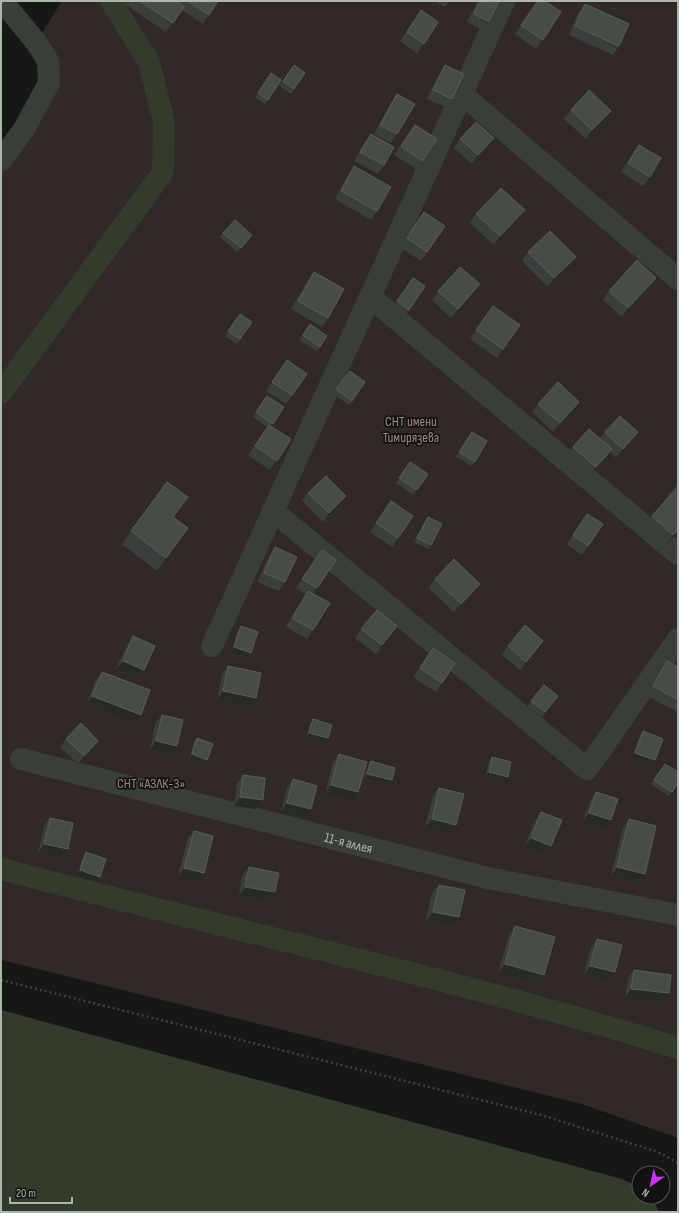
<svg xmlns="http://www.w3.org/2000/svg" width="679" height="1213" viewBox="0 0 679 1213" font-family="'Sofia Sans Condensed',sans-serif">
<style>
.green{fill:#312928}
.water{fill:#333b2c}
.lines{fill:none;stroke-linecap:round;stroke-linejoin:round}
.canal{stroke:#333b2c;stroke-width:22}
.path{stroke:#3e433d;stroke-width:2.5;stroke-dasharray:2 3;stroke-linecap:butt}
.minor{stroke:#393e39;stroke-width:22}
.wall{fill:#3b3f3b}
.shaded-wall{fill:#272a27}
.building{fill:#474c47;stroke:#575d56}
.labels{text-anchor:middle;stroke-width:3.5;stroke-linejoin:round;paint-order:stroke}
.park-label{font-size:14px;fill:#a2857f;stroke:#111211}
.street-label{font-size:14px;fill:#abb7a8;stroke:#111211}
</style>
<rect width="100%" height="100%" fill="#161716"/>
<path class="green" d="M62,1H678V1138L582,1104L1,960V157L60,74L36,42Z"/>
<path class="water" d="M1,1010L622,1179L639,1187V1197H652L659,1212H1Z"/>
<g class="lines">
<g class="canal">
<path d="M1,393L163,172L164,122L149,62L111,1"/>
<path d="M1,869C226,929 455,978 678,1048"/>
</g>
<path class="path" d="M1,980L541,1115L658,1152L678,1163"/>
<g class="minor">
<path d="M462,94L678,279"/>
<path d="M1,160L24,129L49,83L48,61L36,42L2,1"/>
<path d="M370,297L678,554"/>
<path d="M273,511L587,769L678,639"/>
<path d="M212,646L504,1"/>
<path id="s1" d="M21,759L488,878L678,915"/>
</g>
</g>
<g class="wall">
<path d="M123,1H218L203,24L182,10L166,32L122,2Z"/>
<path d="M435,1H449L445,7Z"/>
<path d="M478,1H499L489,21L483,30L467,22Z"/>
<path d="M538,1L561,12L536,49L515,34Z"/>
<path d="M585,4L619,46L613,55L569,35L578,13Z"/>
<path d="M421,10L438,22L417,53L400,41Z"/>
<path d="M294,65L305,73L291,94L279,86Z"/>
<path d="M445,65L452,99L446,107L427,99L439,74Z"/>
<path d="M271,73L281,80L265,104L255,97Z"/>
<path d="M397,94V134L391,143L374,134L391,103Z"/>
<path d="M571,110L611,111L605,120L586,139L564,119Z"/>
<path d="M415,125L437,139L416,169L394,155Z"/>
<path d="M371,134L384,165L378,174L354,161L365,142Z"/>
<path d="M494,138L487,147L472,164L454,148L460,139Z"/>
<path d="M639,145L650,177L643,186L621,172Z"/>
<path d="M354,166L377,211L371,220L335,199L348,175Z"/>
<path d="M424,212L445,226L421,261L400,247Z"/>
<path d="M476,214L519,219L494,245L470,223Z"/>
<path d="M223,233L252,235L237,252L220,237Z"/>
<path d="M528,252L576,257L569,266L548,287L522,261Z"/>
<path d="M314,272L328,318L322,327L291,309L308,281Z"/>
<path d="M413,278L425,286L406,314L394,306Z"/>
<path d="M650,287L622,317L603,300L609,291Z"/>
<path d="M438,291L474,293L451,318L432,300Z"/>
<path d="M493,306L520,325L497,358L470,339Z"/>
<path d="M240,314L252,322L237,344L225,336Z"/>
<path d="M310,324L327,336L317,351L299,340Z"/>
<path d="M287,360L307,374L286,404L266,391Z"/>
<path d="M350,371L365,382L349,405L333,394Z"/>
<path d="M267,396L284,407L271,426L291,439L270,470L248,455L267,427L253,417Z"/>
<path d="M579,402L573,411L553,432L532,412L538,404Z"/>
<path d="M472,432L475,462L472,466L456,457Z"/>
<path d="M605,432H638L632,441L616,458L610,452L606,458L589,476L567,456L573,447L600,438Z"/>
<path d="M410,462L428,474L413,495L396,483Z"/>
<path d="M308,493L340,505L323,522L302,501Z"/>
<path d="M391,501L413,516L392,547L370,532Z"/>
<path d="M587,514L603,524L582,555L567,544Z"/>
<path d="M652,516L678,531L667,544L646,525Z"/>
<path d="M428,517L431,545L428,549L414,542L425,521Z"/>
<path d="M188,528L157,571L122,544L131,531Z"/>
<path d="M275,547L285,582L279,591L257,582L269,556Z"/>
<path d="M322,550L336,560L313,593V630L307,639L286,627L306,594L296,588Z"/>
<path d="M435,579L480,584L474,593L454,612L429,588Z"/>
<path d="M241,626L248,658L231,652L238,630Z"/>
<path d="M361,629L391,635L376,654L355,638Z"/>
<path d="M133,636L138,679L116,669L127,645Z"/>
<path d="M543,641L537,650L520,670L502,655L508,646Z"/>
<path d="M433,648L455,663L436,692L413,677Z"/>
<path d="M667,661L678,667V710L677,712L646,695L660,670Z"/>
<path d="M228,666L250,707L217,700L222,675Z"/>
<path d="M102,672L135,724L86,705L96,680Z"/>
<path d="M555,700L542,717L528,706L531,701Z"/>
<path d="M162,715L171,754L150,750L155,724Z"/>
<path d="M313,719L325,743L306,738L310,724Z"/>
<path d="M643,731L651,765L632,757L640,736Z"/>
<path d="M197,738L204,764L189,759L194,742Z"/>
<path d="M66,739L98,741L92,750L78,764L60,747Z"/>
<path d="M339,754L358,792L352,801L325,794L333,763Z"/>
<path d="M492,757L505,781L485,777L489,762Z"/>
<path d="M371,761L392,780L389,785L364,778L368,766Z"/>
<path d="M665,764L678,783L669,796L651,784Z"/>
<path d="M243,775L263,800L256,809L234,806L237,784Z"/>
<path d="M293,779L305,818L281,812L287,788Z"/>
<path d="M439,788L456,825L450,833L425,828L433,796Z"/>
<path d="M596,792L605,829L583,822L590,801Z"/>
<path d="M541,812L551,846L545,855L524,847L535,821Z"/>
<path d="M50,818L68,849L61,858L38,853L44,827Z"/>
<path d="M629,819L638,883L611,876L623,828Z"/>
<path d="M194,831L204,873L198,881L178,877L187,840Z"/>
<path d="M86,852L96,881L77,875L83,857Z"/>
<path d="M249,867L275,892L269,901L239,896L242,876Z"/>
<path d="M439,885L459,917L453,926L426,921L432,893Z"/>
<path d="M515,926L544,975L538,984L498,973L509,935Z"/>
<path d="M597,939L615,972L609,981L584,975L591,948Z"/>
<path d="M634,970L663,1002L625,998L628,979Z"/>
</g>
<g class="shaded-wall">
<path d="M611,111L605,120L586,139L592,130Z"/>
<path d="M494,138L487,147L472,164L478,155Z"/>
<path d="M525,210L519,219L494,245L500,236Z"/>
<path d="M576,257L569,266L548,287L554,278Z"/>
<path d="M656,278L650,287L622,317L628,308Z"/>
<path d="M480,284L474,293L451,318L458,309Z"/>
<path d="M579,402L573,411L553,432L560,423Z"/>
<path d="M638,432L632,441L616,458L623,449Z"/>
<path d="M612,449L606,458L589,476L596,467Z"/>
<path d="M346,496L340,505L323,522L329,513Z"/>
<path d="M188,528L179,541L157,571L166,558Z"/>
<path d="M678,530V531L667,544L673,535Z"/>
<path d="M480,584L474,593L454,612L461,604Z"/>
<path d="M397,626L391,635L376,654L382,645Z"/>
<path d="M543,641L537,650L520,670L526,662Z"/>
<path d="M234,647L251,653L248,658L231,652Z"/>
<path d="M123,661L144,670L138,679L116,669Z"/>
<path d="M223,691L256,698L250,707L217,700Z"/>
<path d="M92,696L141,715L135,724L86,705Z"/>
<path d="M309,733L328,738L325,743L306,738Z"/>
<path d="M98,741L92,750L78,764L84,756Z"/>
<path d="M156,741L177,746L171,754L150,750Z"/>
<path d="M635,753L655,760L651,765L632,757Z"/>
<path d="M192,754L207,760L204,764L189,759Z"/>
<path d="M489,772L508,777L505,781L485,777Z"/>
<path d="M367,774L392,780L389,785L364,778Z"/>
<path d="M331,785L358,792L352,801L325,794Z"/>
<path d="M240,797L263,800L256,809L234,806Z"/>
<path d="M287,803L311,809L305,818L281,812Z"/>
<path d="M589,813L611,820L605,829L583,822Z"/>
<path d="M432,819L456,825L450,833L425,828Z"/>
<path d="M531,838L551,846L545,855L524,847Z"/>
<path d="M44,844L68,849L61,858L38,853Z"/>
<path d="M617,867L645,874L638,883L611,876Z"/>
<path d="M184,868L204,873L198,881L178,877Z"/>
<path d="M80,870L100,877L96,881L77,875Z"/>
<path d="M245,887L275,892L269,901L239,896Z"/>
<path d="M433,912L459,917L453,926L426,921Z"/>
<path d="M505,964L544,975L538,984L498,973Z"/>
<path d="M590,966L615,972L609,981L584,975Z"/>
<path d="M631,989L669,993L663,1002L625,998Z"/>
</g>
<g class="building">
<path d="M140,1H176L184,7L173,23Z"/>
<path d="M188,1H218L209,15Z"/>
<path d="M480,1H499L489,21L474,14Z"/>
<path d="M538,1H545L561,12L543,40L521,25Z"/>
<path d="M585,4L629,24L619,46L575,26Z"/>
<path d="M421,10L438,22L424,44L407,32Z"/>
<path d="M294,65L305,73L294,89L283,81Z"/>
<path d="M445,65L464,74L452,99L433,90Z"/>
<path d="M271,73L281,80L268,100L258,93Z"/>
<path d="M589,90L611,111L592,130L571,110Z"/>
<path d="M397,94L415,104L397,134L380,125Z"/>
<path d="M476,122L494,138L478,155L460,139Z"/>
<path d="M415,125L437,139L422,161L401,146Z"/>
<path d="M371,134L394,147L384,165L360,152Z"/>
<path d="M639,145L661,158L650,177L628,163Z"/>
<path d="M354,166L391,187L377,211L341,191Z"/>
<path d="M501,188L525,210L500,236L476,214Z"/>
<path d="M424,212L445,226L427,252L407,238Z"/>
<path d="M235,220L252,235L241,248L223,233Z"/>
<path d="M550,231L576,257L554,278L528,252Z"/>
<path d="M637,260L656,278L628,308L609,291Z"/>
<path d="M460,267L480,284L458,309L438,291Z"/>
<path d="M314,272L344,289L328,318L298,301Z"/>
<path d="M413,278L425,286L409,310L397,301Z"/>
<path d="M493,306L520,325L503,349L476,330Z"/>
<path d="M240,314L252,322L240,339L228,331Z"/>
<path d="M310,324L327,336L320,347L303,335Z"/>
<path d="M287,360L307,374L292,395L272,382Z"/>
<path d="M350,371L365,382L352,401L336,389Z"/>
<path d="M558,382L579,402L560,423L538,404Z"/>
<path d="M267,396L284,407L273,424L256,412Z"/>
<path d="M620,416L638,432L623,449L605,432Z"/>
<path d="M269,425L291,439L277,461L255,446Z"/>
<path d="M589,429L612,449L596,467L573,447Z"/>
<path d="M472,432L487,441L475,462L459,452Z"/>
<path d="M410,462L428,474L417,490L399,478Z"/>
<path d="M326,476L346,496L329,513L308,493Z"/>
<path d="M167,482L188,497L173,517L188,528L166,558L131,531Z"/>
<path d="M678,486V530L673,535L652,516Z"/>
<path d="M391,501L413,516L398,538L376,523Z"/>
<path d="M587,514L603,524L588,546L573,535Z"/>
<path d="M428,517L442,524L431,545L417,538Z"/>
<path d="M275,547L297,557L285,582L264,573Z"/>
<path d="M322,550L336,560L317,588L302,579Z"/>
<path d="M454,559L480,584L461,604L435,579Z"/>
<path d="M308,591L330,603L313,630L292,618Z"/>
<path d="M377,610L397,626L382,645L361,629Z"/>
<path d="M525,625L543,641L526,662L508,646Z"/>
<path d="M241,626L258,632L251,653L234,647Z"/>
<path d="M133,636L155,646L144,670L123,661Z"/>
<path d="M433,648L455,663L442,683L420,668Z"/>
<path d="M667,661L678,667V700L653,686Z"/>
<path d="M228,666L261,673L256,698L223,691Z"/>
<path d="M102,672L150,690L141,715L92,696Z"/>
<path d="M544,685L558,696L545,712L531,701Z"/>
<path d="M162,715L183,720L177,746L156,741Z"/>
<path d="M313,719L332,725L328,738L309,733Z"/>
<path d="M81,723L98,741L84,756L66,739Z"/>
<path d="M643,731L663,739L655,760L635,753Z"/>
<path d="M197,738L213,744L207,760L192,754Z"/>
<path d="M339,754L367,762L358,792L331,785Z"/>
<path d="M492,757L511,762L508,777L489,772Z"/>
<path d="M371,761L395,768L392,780L367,774Z"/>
<path d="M665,764L678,772V783L672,792L654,780Z"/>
<path d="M243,775L265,778L263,800L240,797Z"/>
<path d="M293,779L317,786L311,809L287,803Z"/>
<path d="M439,788L464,794L456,825L432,819Z"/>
<path d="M596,792L618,799L611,820L589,813Z"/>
<path d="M541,812L562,820L551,846L531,838Z"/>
<path d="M50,818L73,823L68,849L44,844Z"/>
<path d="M629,819L656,826L645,874L617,867Z"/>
<path d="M194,831L213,836L204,873L184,868Z"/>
<path d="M86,852L106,859L100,877L80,870Z"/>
<path d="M249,867L279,873L275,892L245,887Z"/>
<path d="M439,885L465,890L459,917L433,912Z"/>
<path d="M515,926L555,937L544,975L505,964Z"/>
<path d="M597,939L622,945L615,972L590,966Z"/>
<path d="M634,970L671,975L669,993L631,989Z"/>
</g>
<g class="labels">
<g class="park-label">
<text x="411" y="426">СНТ имени<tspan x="411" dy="16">Тимирязева</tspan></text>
<text x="151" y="788">СНТ «АЗЛК-3»</text>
</g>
<g class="street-label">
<text dy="5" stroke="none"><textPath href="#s1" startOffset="338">11-я аллея</textPath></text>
</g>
</g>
<rect width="679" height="1213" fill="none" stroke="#abb7a8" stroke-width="4"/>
<g transform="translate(651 1185) rotate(214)"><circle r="19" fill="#111211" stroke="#4f544d"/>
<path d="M0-3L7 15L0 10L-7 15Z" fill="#c734f1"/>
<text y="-6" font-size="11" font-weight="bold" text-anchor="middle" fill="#abb7a8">N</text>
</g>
<path d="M10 1197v6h62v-6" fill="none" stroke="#abb7a8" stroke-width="2"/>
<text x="16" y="1197" font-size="12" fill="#abb7a8" stroke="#111211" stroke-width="3" paint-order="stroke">20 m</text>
</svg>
